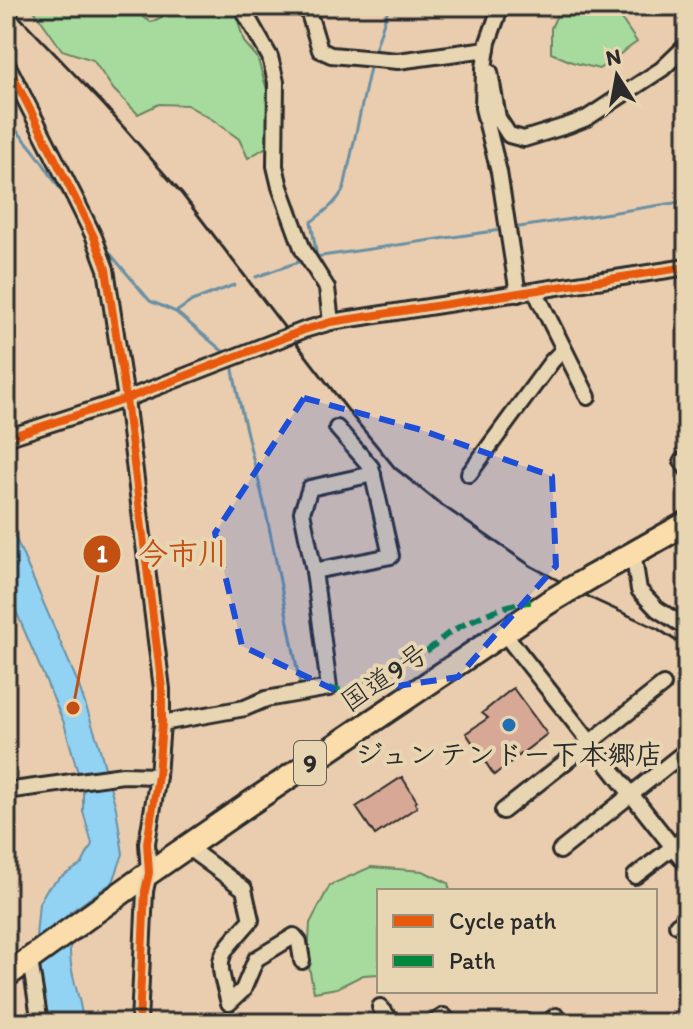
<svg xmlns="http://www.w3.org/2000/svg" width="693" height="1029" viewBox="0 0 693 1029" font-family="Itim,'Klee One',sans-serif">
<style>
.green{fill:#a7db9d;stroke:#698364;stroke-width:2}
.water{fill:#92d3f4;stroke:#6990a4;stroke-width:2}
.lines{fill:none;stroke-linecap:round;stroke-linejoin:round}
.stream{stroke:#6990a4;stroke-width:3}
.building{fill:#d7a895;stroke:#2b2b2b;stroke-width:2}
.minor-casing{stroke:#2b2b2b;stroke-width:20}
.highway-casing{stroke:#2b2b2b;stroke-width:28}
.minor{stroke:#e8d5b2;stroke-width:14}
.highway{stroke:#fbddab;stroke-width:22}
.rail{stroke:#2b2b2b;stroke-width:3}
.highway-bridge-casing{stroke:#2b2b2b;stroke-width:28;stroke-linecap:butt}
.highway-bridge{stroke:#fbddab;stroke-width:22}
.quiet{stroke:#00873e;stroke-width:6;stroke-dasharray:12 6;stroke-linecap:butt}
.cycleway-casing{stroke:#e8d5b2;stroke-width:13}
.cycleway{stroke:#e8590c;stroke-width:8}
.marked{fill:#1d4ed8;fill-opacity:0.2;stroke:#1d4ed8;stroke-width:6;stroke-dasharray:16 10;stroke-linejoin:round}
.poi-dot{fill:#1f6fb2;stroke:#e8d5b2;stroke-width:3}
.labels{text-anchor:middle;stroke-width:8;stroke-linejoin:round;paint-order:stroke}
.shield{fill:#e8d5b2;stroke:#645e54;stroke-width:2}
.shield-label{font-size:26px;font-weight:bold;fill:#2b2b2b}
.street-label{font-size:28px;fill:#2b2b2b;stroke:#e8d5b2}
.poi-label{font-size:28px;font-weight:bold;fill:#2b2b2b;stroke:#e8d5b2}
.leader{fill:none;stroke:#c25012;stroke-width:3}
.callout-dot{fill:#c25012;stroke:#e8d5b2;stroke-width:3}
.mark-label{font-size:24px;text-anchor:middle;font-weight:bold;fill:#fff}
.callout-label{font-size:30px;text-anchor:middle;font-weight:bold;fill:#c25012;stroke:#e8d5b2;stroke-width:8;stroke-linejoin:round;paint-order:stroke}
</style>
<rect width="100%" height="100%" fill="#eacdae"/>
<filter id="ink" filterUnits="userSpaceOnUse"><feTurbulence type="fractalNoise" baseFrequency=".0125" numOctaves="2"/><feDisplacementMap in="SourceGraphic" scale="16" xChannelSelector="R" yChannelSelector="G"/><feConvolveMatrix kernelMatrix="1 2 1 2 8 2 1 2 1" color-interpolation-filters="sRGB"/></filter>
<g filter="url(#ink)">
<g class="green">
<path d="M31,6H127L151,22L185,6H224L236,14L244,42L257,57L268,93V146L248,158L239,139L213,120L187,105L159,104L138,114L114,90L93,60L62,50Z"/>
<path d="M561,6H616L614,8L637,42L599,69L572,62L551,53V28Z"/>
<path d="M371,867L423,871L448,883L450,891H379V974L363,975L337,988L314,992L308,962L310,923L330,885Z"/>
</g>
<path class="water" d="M6,516L78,683L98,742L116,808L123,854L113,882L69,913C70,930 69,948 71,965C74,985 82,1004 83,1023H46L36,937L39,903L47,889L61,877L82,864L92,844L83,811V791L64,723L6,588Z"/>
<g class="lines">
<g class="stream">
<path d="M373,56L389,6"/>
<path d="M6,121C19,132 30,145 40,159C50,173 58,189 70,201"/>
<path d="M513,228L687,201"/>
<path d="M100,235L108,251L150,301L176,312L226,354"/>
<path d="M315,257L501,230"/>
<path d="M317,257L311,222C324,212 337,203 344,188L371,63"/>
<path d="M256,277L304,260"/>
<path d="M176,312L192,301L234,285"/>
<path d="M232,364C240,413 254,459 265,508C278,568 289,628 301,689"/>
</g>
</g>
<g class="building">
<path d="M513,688L547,734L494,775L466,733L488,718L482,713Z"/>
<path d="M402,777L417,801L415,803L417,807L375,835L356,807Z"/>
</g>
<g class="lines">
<g class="minor-casing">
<g id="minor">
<path d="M241,6L270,57L276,82L275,166L280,187L303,250L327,288L331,322"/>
<path d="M498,6L497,17L488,42L484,68L483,108L499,172L518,294"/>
<path d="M308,10L320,50L331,55L398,61L487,49"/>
<path d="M6,62L76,200L94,237L106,269L126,399L162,689V723L158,776L147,843L149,873L145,891L139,1023"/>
<path d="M485,69L490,72L498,118L509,135L524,139L569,125L587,118L662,69L687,45"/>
<path d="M535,291L588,397"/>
<path d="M6,438L126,399L304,330L331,322L687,267"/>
<path d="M682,461L687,469"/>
<path d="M469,474L552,361L563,350"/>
<path d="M633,552L639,590L657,609L687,628"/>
<path d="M314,571L391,556L371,467L337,428"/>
<path d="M503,632L687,865"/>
<path d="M162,723L245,708L266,699L329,688L314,571L302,512L310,488L373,474"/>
<path d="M6,791L123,775L158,776"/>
<path d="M503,811L663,685"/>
<path d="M184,849L194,852L244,889L251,920C217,959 215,953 229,1003L243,990L256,959L294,936L299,942L302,961"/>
<path d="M560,851L687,750"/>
<path d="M635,876L687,836"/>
<path d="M677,925L687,918"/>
<path d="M30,960L40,1023"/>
<path d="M380,1007L393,1023"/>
<path d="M433,1023L444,1016L449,1023"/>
<path d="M547,1023L556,1016L561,1023"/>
</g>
</g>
<g class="highway-casing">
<g id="highway">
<path d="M591,577L687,523"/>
<path d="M6,976L149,873L246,806L549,602"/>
</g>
</g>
<use href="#minor" class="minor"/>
<use href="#highway" class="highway"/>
<path class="rail" d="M9,6L105,106L182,194L353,417L395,468L439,503L531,566L595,600L658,629L687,648"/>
<g class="highway-bridge-casing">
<path id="highway-bridge" d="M549,602L591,577"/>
</g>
<use href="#highway-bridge" class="highway-bridge"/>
<path class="quiet" d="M329,688C356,698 380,672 401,659C408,655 412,658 419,655C430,651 440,639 449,633C466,622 511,601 531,602"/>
<g class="cycleway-casing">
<g id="cycleway">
<path d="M6,62L76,200L94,237L106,269L126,399L162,689V723L158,776L147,843L149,873L145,891L139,1023"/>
<path d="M6,438L126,399L304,330L331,322L687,267"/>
</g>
</g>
<use href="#cycleway" class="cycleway"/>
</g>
</g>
<path class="marked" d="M304,398L418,429L552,476L556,566L458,677L343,694L242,646L215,533Z"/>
<circle class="poi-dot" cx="509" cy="725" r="8"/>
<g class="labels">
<rect class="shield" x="294" y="741" width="32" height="44" rx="6"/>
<g class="shield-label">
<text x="310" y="772">9</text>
</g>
<g class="street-label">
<text transform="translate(384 677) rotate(-34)" y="10">国道9号</text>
</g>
<g class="poi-label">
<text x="509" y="764">ジュンテンドー下本郷店</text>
</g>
</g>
<path class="leader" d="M73 708L102 554"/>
<g class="callout-dot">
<circle cx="73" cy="708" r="8"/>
<circle cx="102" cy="554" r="20"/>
</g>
<g class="mark-label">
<text x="102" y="562">1</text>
</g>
<g class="callout-label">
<text x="183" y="564">今市川</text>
</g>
<rect width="693" height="1029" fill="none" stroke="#e8d5b2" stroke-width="32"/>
<rect x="16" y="16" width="661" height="997" fill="none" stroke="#2b2b2b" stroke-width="3" filter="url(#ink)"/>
<rect x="377" y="889" width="280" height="104" fill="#e8d5b2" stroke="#9c917c" stroke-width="2"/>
<rect x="393" y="915" width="40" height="12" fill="#e8590c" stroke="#9c917c" stroke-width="2"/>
<text x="449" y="929" font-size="24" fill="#2b2b2b">Cycle path</text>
<rect x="393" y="955" width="40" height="12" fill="#00873e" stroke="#9c917c" stroke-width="2"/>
<text x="449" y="969" font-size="24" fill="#2b2b2b">Path</text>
<g transform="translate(617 76) rotate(349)" stroke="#e8d5b2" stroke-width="6" paint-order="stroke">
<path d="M0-6L14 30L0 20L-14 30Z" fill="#2b2b2b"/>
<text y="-12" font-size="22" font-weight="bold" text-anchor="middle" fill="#2b2b2b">N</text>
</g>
</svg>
